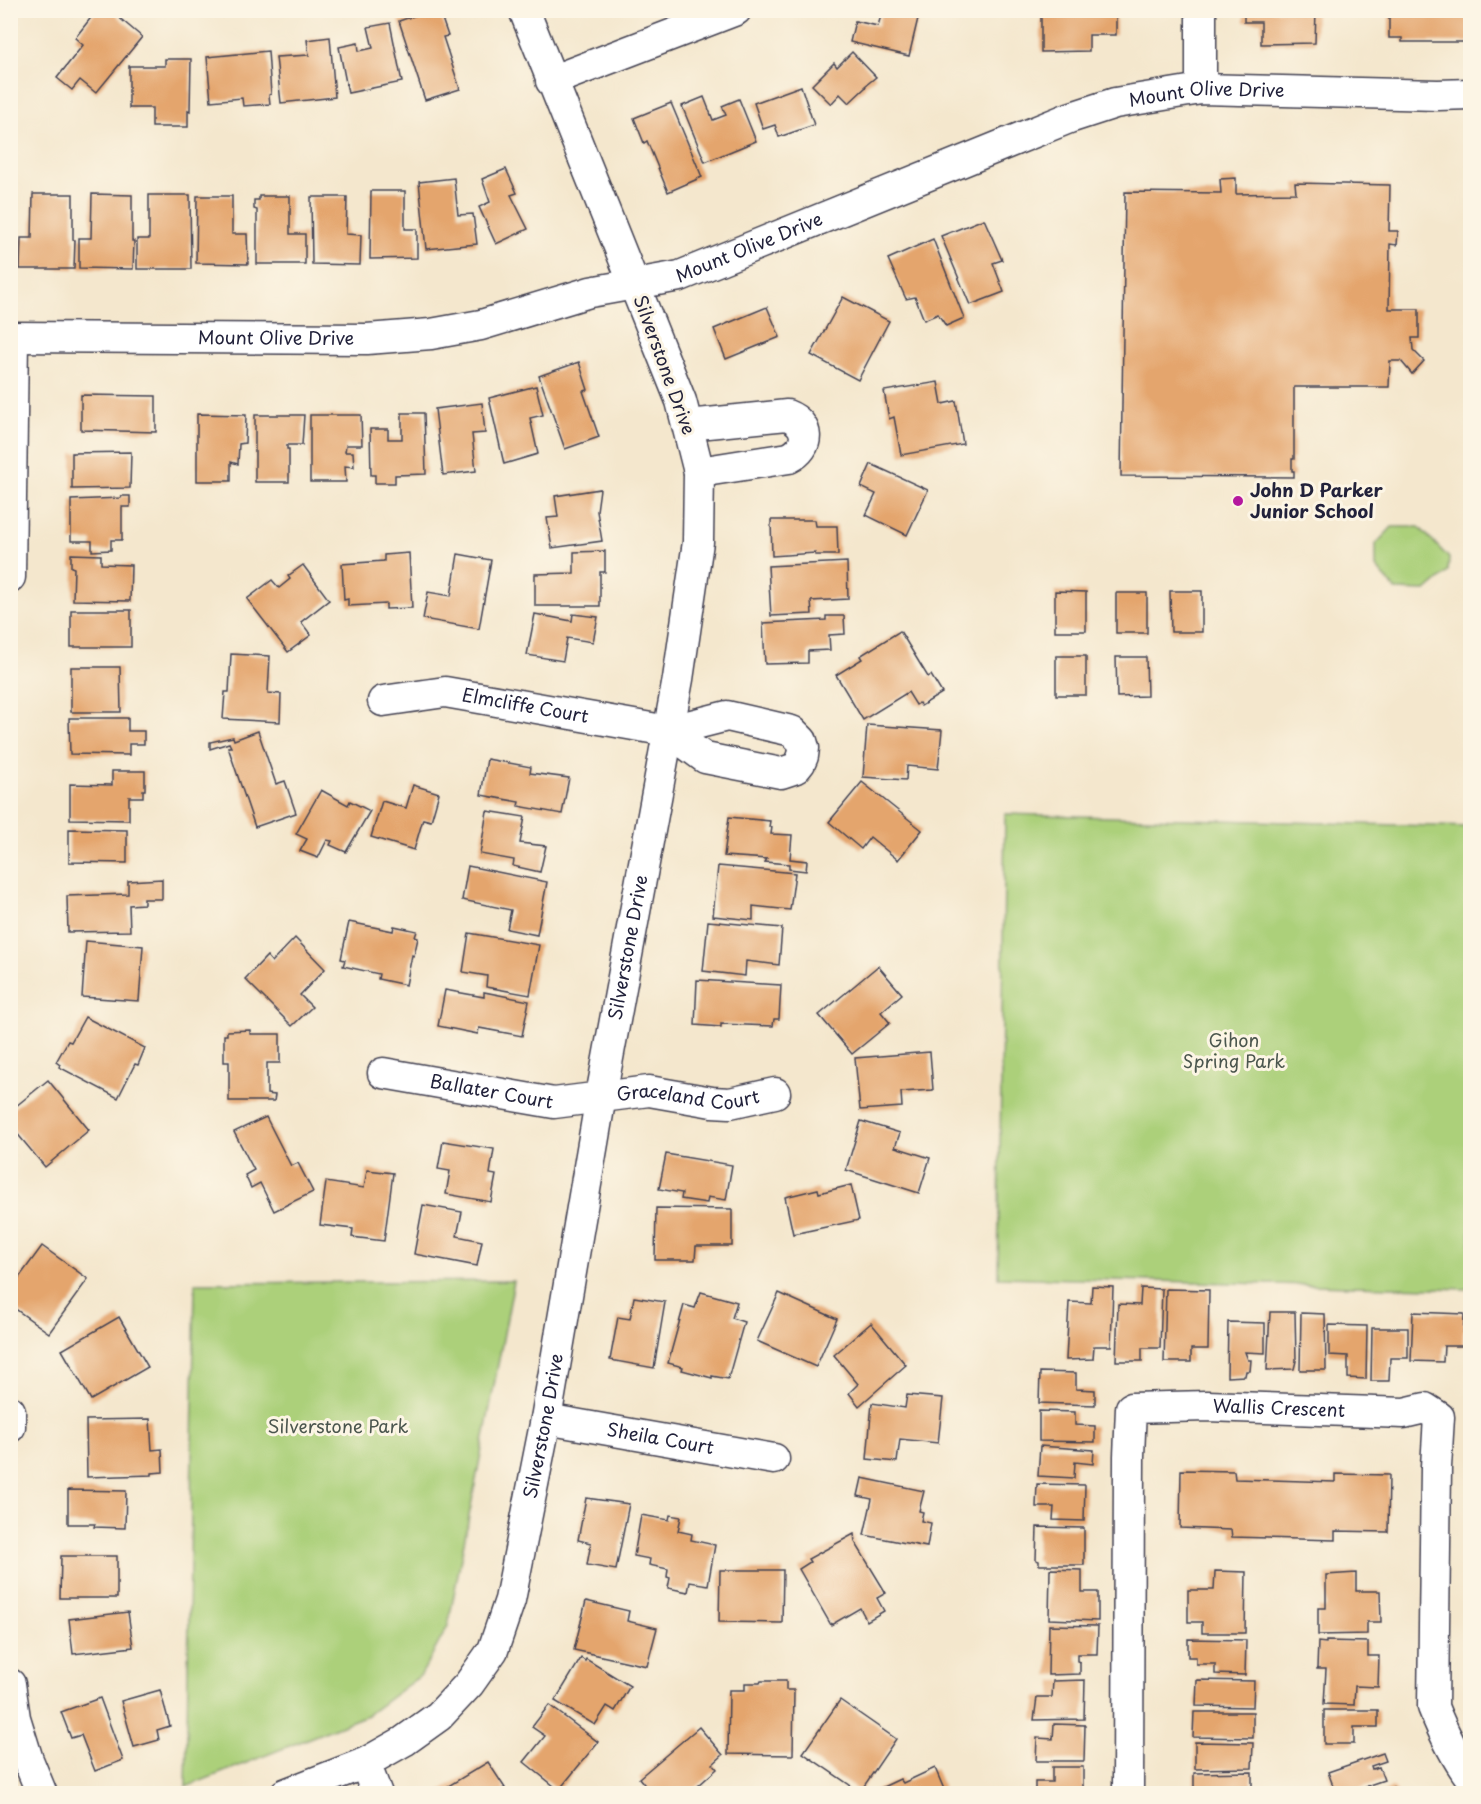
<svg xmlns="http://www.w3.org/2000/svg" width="1481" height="1804" viewBox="0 0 1481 1804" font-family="'Playpen Sans',sans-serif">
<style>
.green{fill:#acd07a;stroke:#67795a;stroke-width:1.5}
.building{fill:#e4a56d}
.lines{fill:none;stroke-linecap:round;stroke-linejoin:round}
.minor-casing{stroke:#424051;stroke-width:33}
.minor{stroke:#fff;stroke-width:30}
.poi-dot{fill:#b5179e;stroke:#fcf5e5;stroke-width:2}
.labels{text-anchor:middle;stroke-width:6;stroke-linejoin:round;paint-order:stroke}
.street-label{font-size:18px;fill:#22223b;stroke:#fcf5e5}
.poi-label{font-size:18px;font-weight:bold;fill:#22223b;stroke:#fcf5e5;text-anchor:start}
.park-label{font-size:18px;fill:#4b564e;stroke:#fcf5e5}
</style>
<rect width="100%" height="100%" fill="#fcf5e5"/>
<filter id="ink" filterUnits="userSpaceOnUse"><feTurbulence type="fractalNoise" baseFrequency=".0167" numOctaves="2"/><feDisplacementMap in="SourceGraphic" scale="12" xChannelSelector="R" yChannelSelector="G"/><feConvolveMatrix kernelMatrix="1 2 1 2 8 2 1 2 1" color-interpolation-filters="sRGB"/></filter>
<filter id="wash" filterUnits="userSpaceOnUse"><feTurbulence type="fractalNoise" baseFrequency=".008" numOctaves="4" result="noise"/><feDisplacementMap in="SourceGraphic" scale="24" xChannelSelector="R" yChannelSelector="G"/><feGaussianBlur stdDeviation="1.35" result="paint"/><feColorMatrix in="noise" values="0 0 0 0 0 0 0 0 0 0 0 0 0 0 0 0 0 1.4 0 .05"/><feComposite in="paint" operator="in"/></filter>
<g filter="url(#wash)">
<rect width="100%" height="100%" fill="#f4e7cd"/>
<g class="green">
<path d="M1392,527H1419L1449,558L1448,572L1426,591L1396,590L1376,567V544Z"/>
<path d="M1005,814L1470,827V1289L998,1277Z"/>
<path d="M514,1281L448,1626L421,1675L367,1715L186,1787L195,1283Z"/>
</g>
<g id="blocks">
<g class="building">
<path d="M97,10H110L142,37L96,93L80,80L72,90L57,78L83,45L75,38Z"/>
<path d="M431,10H439L448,36L443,37L460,89L425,100L399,21Z"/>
<path d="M877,10H920L909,56L850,42L855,21L878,26L882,12Z"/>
<path d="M1041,10H1116V35H1089V51L1041,52Z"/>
<path d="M1244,10H1316L1315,43L1261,44V22H1244Z"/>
<path d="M1389,10H1470V42H1402V38H1389Z"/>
<path d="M390,23L402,82L348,93L339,47L358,43L359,51L373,48L368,27Z"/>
<path d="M330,37L335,97L281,103L276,57L309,55L307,40Z"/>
<path d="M268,51L271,94L269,95L270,104L243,106L242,98L211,101L207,57Z"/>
<path d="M852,52L876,77L865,86L866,87L849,103L840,94L831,104L812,85L834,63L837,67Z"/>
<path d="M165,59H191L190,111L188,110V127H152V108H129V66H165Z"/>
<path d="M801,86L814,125L779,137L775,125L763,129L754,103Z"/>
<path d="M704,97L713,120L726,115L722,106L739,99L756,141L705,162L682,106Z"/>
<path d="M671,103L702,177L668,192L647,141L644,143L634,118Z"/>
<path d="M506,169L517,193L511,195L528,229L496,244L479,207L490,202L482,179Z"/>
<path d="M454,178L458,215L473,214L477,244L426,249L419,182Z"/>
<path d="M1236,178V194L1296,193L1295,183L1390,185L1389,231H1398L1397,245L1390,244L1389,309H1419V338H1412L1413,350L1424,361L1412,374L1401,361H1390L1389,387H1294V459H1292V471H1294V477L1121,476L1125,192L1221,193L1220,179Z"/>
<path d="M371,191H405V229H417V258L370,259Z"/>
<path d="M33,194H73V240H75L74,269H20L21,238H32Z"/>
<path d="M92,194L132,195V241H134L133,269L79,268V238H91Z"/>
<path d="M149,195H190L191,269H137V239H149Z"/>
<path d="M197,196H232V234H247L248,264L196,263Z"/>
<path d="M259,196H290V234H305V264H257V210L254,209V200H259Z"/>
<path d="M311,197H347L346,234L361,235L360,265L312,264Z"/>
<path d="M984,219L1002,260L993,263L1004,292L970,305L941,236Z"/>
<path d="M933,239L964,318L946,326L938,314L924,320L915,297L906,299L888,259Z"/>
<path d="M843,297L889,321L858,380L811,355Z"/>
<path d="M767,307L780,337L726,359L714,329Z"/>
<path d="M579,362L588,390L583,391L599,437L565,449L539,376Z"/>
<path d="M938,382L942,404L956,401L963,444L901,455L894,417L889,419L884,391Z"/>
<path d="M536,386L543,415L530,418L538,454L504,464L489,398Z"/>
<path d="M81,395L156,396V432L81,430Z"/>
<path d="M482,403L485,433L472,434L476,471L443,475L435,409Z"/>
<path d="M402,413H424L426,474L395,475V483H375V475H371L370,429H388V439H402Z"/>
<path d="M197,414L246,415L245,443L239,444L238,464L231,462V481H197Z"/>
<path d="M255,415H304L302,445H287V449H289V482H255Z"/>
<path d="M310,415H361L362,445H346L345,452H353L354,467L345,466L346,482H310Z"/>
<path d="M131,452L130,488L72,489V453Z"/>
<path d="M871,464L928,490L907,535L866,515L876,494L861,487Z"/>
<path d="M600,489L597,511L602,541L552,548L547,518L558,517L555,496Z"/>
<path d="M122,496H130V507H122V540H111V550L92,551V541H71V500L121,498Z"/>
<path d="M771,520H815L816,526H837L838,555H815V553L772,556Z"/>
<path d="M605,551V572H600V606H535V574L574,573V552Z"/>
<path d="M409,553L412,608L386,609V604L348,606V599L344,600L342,564L384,561V555Z"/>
<path d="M71,554L101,555V564L131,565L130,601L73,600L74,568L71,567Z"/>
<path d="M458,554L491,560L479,629L423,619L428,592L451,596Z"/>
<path d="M847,562L848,599L811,601L812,614L771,616L768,566Z"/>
<path d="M303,565L329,600L301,622L311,635L288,652L247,599L272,580L279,588L290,579L288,576Z"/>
<path d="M1055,591L1086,592V631H1055Z"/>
<path d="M1170,591H1202V632H1171Z"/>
<rect x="1116" y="593" width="31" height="40"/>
<rect x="71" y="610" width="60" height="37"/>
<path d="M535,614L572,621L573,614L598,617L593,642L567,638L563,661L527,655Z"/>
<path d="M826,616H844L845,634L829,635L830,650L808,651V663L765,664L763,623L826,620Z"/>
<path d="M900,631L928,677L931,675L942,693L921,706L919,703L916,705L908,692L863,720L836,675L862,659L860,656Z"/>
<path d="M231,654L270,656L268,693L281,694L280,722L223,719L225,692H229Z"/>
<rect x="1056" y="656" width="30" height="39"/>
<path d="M1116,657H1146L1147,696L1117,697Z"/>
<path d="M71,667H120L121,712H71Z"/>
<path d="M69,718H128V731H144V744H129V755L70,754Z"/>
<path d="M867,725L942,730L938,769L907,766L906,780L863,777Z"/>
<path d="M258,731L276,784L285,781L296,813L255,827L228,747H231L229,743L210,749V742L233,737L234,740Z"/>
<path d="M487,759L531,767L530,773L569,778L562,814L518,806L519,802L481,795Z"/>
<path d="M112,771H145V790H143V797H129V820L70,819V784L112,785Z"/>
<path d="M862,782L922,830L898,860L870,837L861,849L829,822Z"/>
<path d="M413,785L439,793L431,821L423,819L414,850L371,837L382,801L406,808Z"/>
<path d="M321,790L348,805L350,801L370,811L346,852L330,845L332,841L327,840L318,858L300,851L307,839L296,834Z"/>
<path d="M487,811L525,817L520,843L546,846L540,872L513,866L514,860L480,854Z"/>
<path d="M729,817L770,821L769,827H772L771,834L792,835L790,859L807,861L806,871L789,869V864L765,862L767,859L724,856Z"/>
<path d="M69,829L127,830V863L69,862Z"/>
<path d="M468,866L547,882L537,935L507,929L511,910L462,900Z"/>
<path d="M718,866L795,873L790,910L753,906V920L713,916Z"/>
<path d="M162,879V899H144V904L129,905L130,931L68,932L67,896L128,894V881Z"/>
<path d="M708,921L782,928L779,965L746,961L745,976L703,971Z"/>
<path d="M349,922L393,931L394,926L417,931L415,937L418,938L414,956L412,955L406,985L378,979L379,974L343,966L345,960L341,959Z"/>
<path d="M469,933L539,945L530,995L486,987L487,976L463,972Z"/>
<path d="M295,938L325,969L300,995L312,1007L292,1026L245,979L267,956L272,962Z"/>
<path d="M86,941L143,946L139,1001L82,997Z"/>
<path d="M878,966L902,994L881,1012L890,1023L852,1054L819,1015Z"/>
<path d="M697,980L781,985L779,1019H774L773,1026L721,1024V1027L695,1025Z"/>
<path d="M445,990L484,997V992L529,1001L522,1036L479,1028L478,1034L438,1026Z"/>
<path d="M85,1017L145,1048L138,1065L135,1064L118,1098L59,1067L60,1065L56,1062L68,1041L71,1042Z"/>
<path d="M250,1030V1034H280V1063H267V1094L275,1095L274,1101H229V1062H224V1035H227V1031Z"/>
<path d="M930,1052L933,1090L901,1092L902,1107L860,1110L855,1058Z"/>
<path d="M48,1080L89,1130L45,1167L10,1125V1111Z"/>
<path d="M266,1117L291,1166L298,1163L313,1192L274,1211L260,1183L251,1188L245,1175L254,1170L234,1132Z"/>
<path d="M861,1121L900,1133L895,1147L930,1158L919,1193L846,1170Z"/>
<path d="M443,1141L494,1149L490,1174L496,1175L491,1202L446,1194L450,1171L438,1169Z"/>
<path d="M666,1154L732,1165L726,1200L708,1197L707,1203L681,1199L682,1193L659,1189Z"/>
<path d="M367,1170L393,1173L384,1241L352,1237L353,1229L320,1225L326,1182L364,1188Z"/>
<path d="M851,1185L859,1220L793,1234L785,1197L818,1189L819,1193Z"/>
<path d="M423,1205L462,1212L457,1236L482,1241L477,1266L414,1254Z"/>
<path d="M656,1208L732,1209V1246H696L695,1260H655Z"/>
<path d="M42,1246L88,1279L49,1333L10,1305V1290Z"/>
<path d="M1092,1286L1113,1287L1111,1346H1094L1093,1359L1066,1360L1069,1302L1091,1303Z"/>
<path d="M1141,1288L1162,1289L1160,1348H1142V1361H1116L1118,1304L1140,1305Z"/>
<path d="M1166,1289L1209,1290L1208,1349H1191V1362H1164Z"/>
<path d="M701,1292L737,1302L732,1318L744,1322L728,1379L712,1376V1378L682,1370L683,1367L668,1363L684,1305L695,1308Z"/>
<path d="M779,1293L837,1319L816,1367L757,1341Z"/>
<path d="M634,1297L665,1302L654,1368L610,1360L618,1317L630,1319Z"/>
<path d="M1270,1312H1295L1296,1361L1294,1369L1267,1370Z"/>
<path d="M1413,1312L1464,1314L1463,1346H1444L1443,1362L1411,1361Z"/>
<path d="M1469,1312H1470V1346H1467Z"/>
<path d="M1301,1313L1325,1314L1326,1370H1300Z"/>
<path d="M119,1317L148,1367L91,1400L62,1350Z"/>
<path d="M1228,1322L1265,1323V1353L1245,1352L1248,1360H1251L1250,1371H1246L1245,1376L1227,1377Z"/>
<path d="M871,1323L906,1365L859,1406L849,1393L858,1384L834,1355Z"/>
<path d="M1329,1325L1367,1326L1366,1379L1348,1378V1356L1329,1355Z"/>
<path d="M1372,1328H1408V1358H1390L1389,1381H1371Z"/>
<path d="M1040,1372L1076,1373V1389L1095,1390V1405L1039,1403Z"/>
<path d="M907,1395L943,1398L938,1443L900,1439L897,1462L867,1459L872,1403L905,1408Z"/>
<path d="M1039,1411L1075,1412V1425L1095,1426V1442L1039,1441Z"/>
<path d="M150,1419L152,1450L162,1449L163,1472L152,1473V1475L87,1477L86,1420Z"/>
<path d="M1040,1446L1094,1450L1093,1464L1075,1462L1074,1478L1038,1476Z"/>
<path d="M1181,1470L1234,1471L1235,1479L1335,1482V1474L1389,1475L1388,1532L1335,1531V1540L1232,1537L1231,1530L1180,1528Z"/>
<path d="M862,1478L924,1491L919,1511L923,1512L921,1521L931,1523L927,1547L864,1535L872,1499L858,1496Z"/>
<path d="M1037,1484L1085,1485L1084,1521L1053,1520L1054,1507H1036Z"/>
<path d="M68,1490L126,1491L125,1528L94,1527L95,1524H68Z"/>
<path d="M586,1498L629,1504L616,1570L587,1565L591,1543L578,1540Z"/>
<path d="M641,1515L669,1520L670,1515L681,1517L678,1531L692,1534L691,1540L715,1545L708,1585L690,1582L688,1592L668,1588L670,1578L667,1577L668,1569L649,1565L650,1559L634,1556Z"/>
<path d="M1037,1527L1084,1528V1565H1039V1561L1036,1560Z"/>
<path d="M854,1534L855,1542L886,1593L877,1598L884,1611L867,1621L860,1608L831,1625L799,1569L810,1562L808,1559Z"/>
<path d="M61,1556H117V1598H60Z"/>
<path d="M1050,1569L1082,1570V1592H1098V1621L1049,1619Z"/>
<path d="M720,1570H783L782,1623L719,1622Z"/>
<path d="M1215,1571L1246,1572L1245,1633H1202V1622H1188V1590H1214Z"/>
<path d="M1356,1573V1591H1380L1381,1622H1367V1634L1318,1635V1608H1326V1575Z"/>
<path d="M586,1601L629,1611L627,1621L657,1628L647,1666L574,1650Z"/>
<path d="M128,1612L133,1647L73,1654L69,1619Z"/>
<path d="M1049,1625L1098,1626L1097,1654H1077V1661L1080,1662V1674L1048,1675Z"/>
<path d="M1188,1639L1246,1640L1245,1675L1215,1674V1664H1196V1657H1188Z"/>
<path d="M1326,1641L1368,1642V1656H1379L1378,1687L1355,1686L1354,1705L1324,1704L1326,1669H1317L1318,1642L1326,1643Z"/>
<path d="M581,1658L585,1661L586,1659L630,1686L615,1711L607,1706L595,1725L555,1701Z"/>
<path d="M1085,1680L1084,1719L1034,1720L1037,1697H1052L1053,1681Z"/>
<path d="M1197,1680L1254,1681L1253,1707L1196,1706Z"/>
<path d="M761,1681H786V1690H794L793,1755L728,1754L729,1690H745V1683H760Z"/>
<path d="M160,1690L170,1726L157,1730L159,1740L134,1747L121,1701Z"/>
<path d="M100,1698L123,1760L95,1771L81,1735L71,1738L61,1712Z"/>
<path d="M840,1700L896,1739L860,1792L803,1753Z"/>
<path d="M549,1705L598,1742L559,1790L524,1762L545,1736L532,1727Z"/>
<path d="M1324,1710H1378V1727H1354V1744H1324Z"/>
<path d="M1194,1712H1253V1738L1193,1737Z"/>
<path d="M1054,1724L1085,1725L1084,1761H1036L1037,1738L1053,1739Z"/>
<path d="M699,1727L723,1755L713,1764L717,1769L689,1794H652L639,1778Z"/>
<path d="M1195,1742L1253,1743L1252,1768L1195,1769Z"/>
<path d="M1383,1753L1386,1761L1371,1766L1372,1769L1379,1767L1384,1780L1343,1794H1336L1328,1772Z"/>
<path d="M488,1762L505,1788L503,1789L506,1794H441L440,1791Z"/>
<path d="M1052,1767H1083V1794H1035V1782H1052Z"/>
<path d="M935,1768L946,1794H868L900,1779L903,1783Z"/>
<path d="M1252,1772V1794H1194V1773Z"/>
<path d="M1393,1787L1398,1794H1382Z"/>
</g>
</g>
</g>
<g filter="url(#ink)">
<use href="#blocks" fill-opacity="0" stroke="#424051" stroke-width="1.5"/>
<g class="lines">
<g class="minor-casing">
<g id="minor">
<path d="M551,81L736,10"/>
<path d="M1201,89V10"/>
<path id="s1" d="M10,337L367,339L431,334L481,325L590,292L680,276L1069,118L1115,103L1201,89L1438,95L1470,94"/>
<path d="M688,425L787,415C810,424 811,447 789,458L699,472"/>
<path d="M10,577L13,337"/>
<path id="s2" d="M383,701L445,692L668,731"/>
<path d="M727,716L792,731L802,741L804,748L803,756L800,763L796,768L781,773L705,758L668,731Z"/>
<path id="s3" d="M383,1073L554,1103L649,1091L712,1102L730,1103L775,1093"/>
<path d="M10,1411V1427"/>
<path id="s4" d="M546,1419L774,1459"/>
<path d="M10,1684L15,1718L28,1760L42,1794"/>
<path d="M365,1763L377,1794"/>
<path id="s5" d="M285,1794L365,1763L404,1741L439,1716L469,1684L493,1650L510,1600L546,1419L601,1096L678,679L698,542L699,472L681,401L524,10"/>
<path id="s6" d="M1128,1794L1129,1456L1131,1408L1207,1406L1404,1413L1425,1408L1439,1417L1436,1467L1433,1707C1443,1732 1454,1755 1470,1777"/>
</g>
</g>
<use href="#minor" class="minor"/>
</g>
</g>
<circle class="poi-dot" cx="1238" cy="501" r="6"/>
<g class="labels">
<g class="street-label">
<text dy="6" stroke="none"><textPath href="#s1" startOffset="1238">Mount Olive Drive</textPath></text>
<text dy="6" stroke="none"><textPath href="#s1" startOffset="752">Mount Olive Drive</textPath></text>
<text dy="6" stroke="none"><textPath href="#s1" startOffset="266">Mount Olive Drive</textPath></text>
<text transform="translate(664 365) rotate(70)" y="6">Silverstone Drive</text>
<text dy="6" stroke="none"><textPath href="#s2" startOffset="144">Elmcliffe Court</textPath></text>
<text dy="6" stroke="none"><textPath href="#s5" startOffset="975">Silverstone Drive</textPath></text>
<text dy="6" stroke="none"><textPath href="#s3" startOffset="110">Ballater Court</textPath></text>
<text dy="6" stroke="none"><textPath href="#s3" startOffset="309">Graceland Court</textPath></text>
<text dy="6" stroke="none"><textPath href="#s6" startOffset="534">Wallis Crescent</textPath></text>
<text dy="6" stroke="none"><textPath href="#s5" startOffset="489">Silverstone Drive</textPath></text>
<text dy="6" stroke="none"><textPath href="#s4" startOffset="116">Sheila Court</textPath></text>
</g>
<g class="poi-label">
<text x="1250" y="497">John D Parker<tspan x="1250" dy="21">Junior School</tspan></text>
</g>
<g class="park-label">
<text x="1234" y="1047">Gihon<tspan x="1234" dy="21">Spring Park</tspan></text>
<text x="338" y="1433">Silverstone Park</text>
</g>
</g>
<rect width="1481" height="1804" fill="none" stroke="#fcf5e5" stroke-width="36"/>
</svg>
